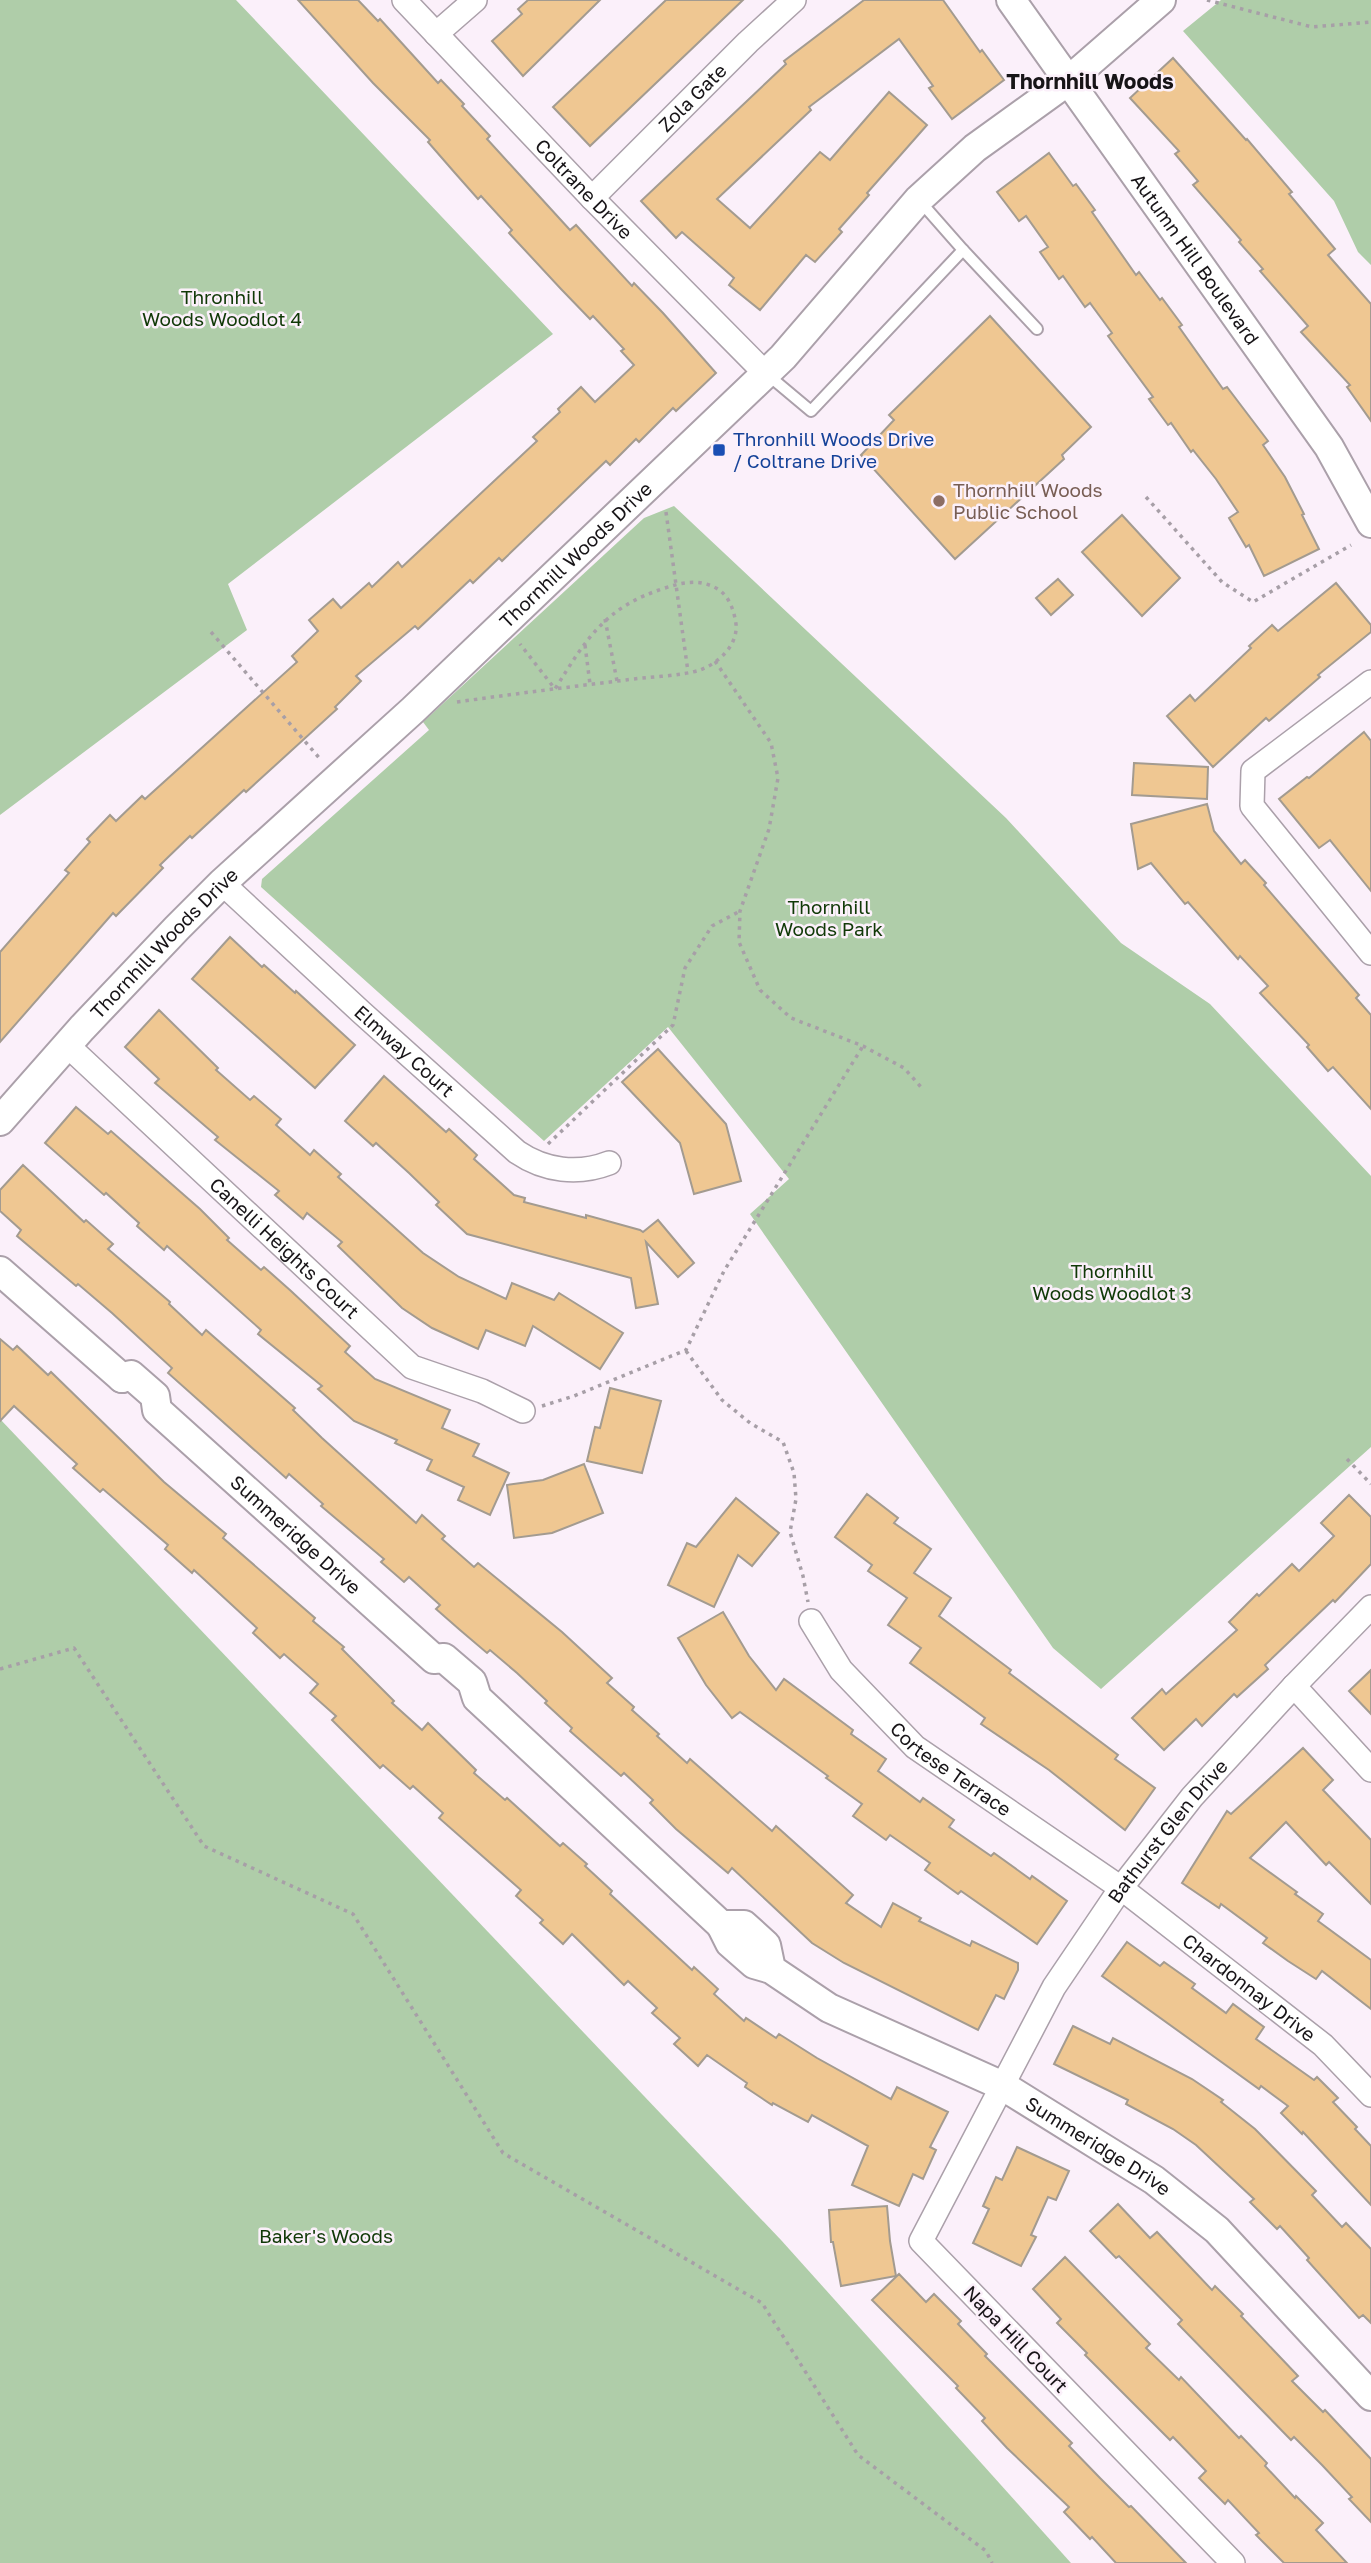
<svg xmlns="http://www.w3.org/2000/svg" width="1371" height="2563" viewBox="0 0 1371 2563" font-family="'Golos Text',sans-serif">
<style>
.green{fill:#afcda9}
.building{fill:#efc792;stroke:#a39b90;stroke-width:2}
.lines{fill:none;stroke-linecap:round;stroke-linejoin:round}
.service-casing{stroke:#aba0aa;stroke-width:14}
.minor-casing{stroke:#aba0aa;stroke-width:26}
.tertiary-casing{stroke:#aba0aa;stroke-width:32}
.path{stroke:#a79fa7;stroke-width:3.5;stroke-dasharray:3.5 5;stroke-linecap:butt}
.service{stroke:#fff;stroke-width:10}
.minor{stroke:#fff;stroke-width:23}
.tertiary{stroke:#fff;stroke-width:28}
.transit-dot{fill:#1a4fb4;stroke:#fbf0fa;stroke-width:2.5}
.education-dot{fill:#8d6e63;stroke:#fbf0fa;stroke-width:2.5}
.labels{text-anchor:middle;stroke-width:5;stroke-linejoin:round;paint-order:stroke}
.street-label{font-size:19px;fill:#171417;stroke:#fbf0fa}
.park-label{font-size:19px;fill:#103907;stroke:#fbf0fa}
.transit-label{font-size:19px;fill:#164399;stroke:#fbf0fa;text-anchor:start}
.education-label{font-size:19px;fill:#785e54;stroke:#fbf0fa;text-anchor:start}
.neighbourhood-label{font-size:21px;font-weight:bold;fill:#171417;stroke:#fbf0fa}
</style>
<rect width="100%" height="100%" fill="#fbf0fa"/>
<g class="green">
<path d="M0,0H236L553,334L228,584L247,630L0,815Z"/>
<path d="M1221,0H1371V265L1358,252L1334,201L1183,31Z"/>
<path d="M674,506L1006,818L1121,943L1210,1004L1371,1176V1447L1101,1689L1053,1648L750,1214L789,1179L668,1027L544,1141L261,887L262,879L429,730L423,722L644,518Z"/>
<path d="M0,1419L781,2240L1071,2563H0Z"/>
</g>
<g class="building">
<path d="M298,0H358L378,21L380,19L438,83L441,80L464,104L462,106L490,136L487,139L570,230L576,225L632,286L634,283L663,313L716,373L676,411L673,408L639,442L636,439L610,465L606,461L502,561L499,558L473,583L470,580L418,629L415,626L356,676L361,681L335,707L337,709L246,792L244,790L192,838L190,836L160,865L163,868L116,916L113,913L0,1042V952L69,873L65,870L90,842L87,839L110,815L116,821L142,796L145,799L297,662L292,656L318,631L309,620L333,599L341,608L369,583L372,587L398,562L402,567L537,441L533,437L560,412L558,409L581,387L595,402L634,365L621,351L624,349L593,316L590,319L561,289L509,233L512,230L481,196L478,199L455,173L428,142L430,140L373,83Z"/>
<path d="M528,0H600L523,76L492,41L522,14L518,9Z"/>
<path d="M666,0H743L590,146L553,107Z"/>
<path d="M864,0H943L980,52L982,50L1004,80L952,119L929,88L933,86L899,39L809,107L811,110L717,199L750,228L820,152L830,160L889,92L927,125L867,193L869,195L839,229L842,232L815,262L806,255L760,310L729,285L734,278L682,232L676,238L641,201L786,64L784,61Z"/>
<path d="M1173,58L1246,140L1247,139L1292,192L1289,194L1335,249L1328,255L1371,304V421L1347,387L1350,385L1301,332L1308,326L1260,271L1263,269L1239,242L1241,240L1193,185L1198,181L1175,154L1179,151L1130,98Z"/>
<path d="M1049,153L1073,186L1076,184L1095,210L1092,212L1136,275L1139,272L1160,300L1162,298L1182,325L1179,327L1223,389L1227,387L1268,441L1263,445L1285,477L1304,514L1302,515L1319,549L1264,576L1249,545L1246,547L1229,518L1238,512L1216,479L1193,450L1191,452L1171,423L1168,425L1149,399L1153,397L1108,336L1112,333L1090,303L1085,307L1063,276L1059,279L1040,252L1048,247L1026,216L1019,221L997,192Z"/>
<path d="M990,316L1091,427L1062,455L1064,459L955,559L861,455L894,420L889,415Z"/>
<path d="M1122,515L1180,578L1142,616L1082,552Z"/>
<path d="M1058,579L1073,595L1051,615L1036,598Z"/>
<path d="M1336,583L1371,625V632L1318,675L1320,677L1269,721L1266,718L1213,767L1167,716L1190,695L1195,701L1251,648L1249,646L1272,625L1278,631Z"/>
<path d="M1364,732L1371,741V891L1330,840L1319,848L1279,799L1307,777L1309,778Z"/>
<path d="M1134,763L1208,767L1207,799L1132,795Z"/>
<path d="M1207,804L1214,831L1241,864L1245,860L1266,883L1264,885L1359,995L1356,998L1371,1015V1109L1333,1067L1328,1071L1307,1047L1309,1045L1260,993L1268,986L1240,956L1238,959L1188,902L1185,904L1151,863L1138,869L1131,824Z"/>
<path d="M230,937L262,967L264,965L295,993L296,991L355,1045L315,1088L192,979Z"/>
<path d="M159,1010L218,1068L216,1070L250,1100L254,1096L281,1119L276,1125L310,1155L314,1150L341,1174L338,1177L423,1253L459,1277L506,1299L512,1283L554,1300L559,1293L623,1333L600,1369L533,1326L525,1346L486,1330L478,1349L432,1328L402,1308L338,1246L342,1242L307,1213L303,1219L275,1195L279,1191L215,1140L218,1137L155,1083L159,1079L125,1047Z"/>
<path d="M658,1049L726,1124L741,1181L694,1194L680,1143L622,1082Z"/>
<path d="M384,1076L446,1132L449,1129L477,1155L474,1159L514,1195L525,1198L524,1202L586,1218V1215L640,1230L643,1232L658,1220L694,1263L678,1277L646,1242L658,1304L636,1308L631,1278L467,1234L436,1205L439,1202L409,1173L376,1143L373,1146L345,1121Z"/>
<path d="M76,1107L108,1134L111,1131L200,1209L229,1238L227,1240L261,1270L264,1267L291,1291L350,1346L345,1352L375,1379L450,1410L442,1428L479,1444L473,1456L509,1473L490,1515L458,1500L464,1487L427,1470L432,1460L395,1443L397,1440L354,1421L318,1389L322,1386L258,1334L261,1330L167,1246L164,1250L137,1226L139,1223L106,1193L104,1195L45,1143Z"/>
<path d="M23,1165L84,1222L86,1220L113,1244L108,1249L170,1302L169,1304L202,1335L206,1330L295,1408L293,1410L322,1438L416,1523L422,1515L445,1536L442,1539L474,1567L478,1563L562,1632L612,1678L607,1683L634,1707L632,1710L659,1734L657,1736L687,1763L690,1759L772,1831L776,1826L853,1895L846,1903L881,1927L893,1903L921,1918L919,1921L970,1946L972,1941L1018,1963V1970L1004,1999L996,1995L978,2030L844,1963L812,1943L732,1868L728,1873L676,1829L650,1803L653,1800L624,1773L621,1776L570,1731L572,1728L545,1703L547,1701L517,1673L490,1650L487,1653L460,1630L436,1609L440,1605L409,1577L404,1582L381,1562L384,1559L321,1506L323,1504L289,1474L286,1478L168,1373L172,1368L112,1313L78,1284L76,1286L17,1236L21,1230L0,1211V1190Z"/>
<path d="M0,1339L13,1350L17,1346L48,1375L51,1372L164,1482L226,1534L223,1538L315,1618L313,1621L344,1647L342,1649L394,1701L392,1703L422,1730L428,1723L476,1770L474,1773L505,1800L507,1798L560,1846L563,1843L587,1864L585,1866L612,1891L610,1894L692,1970L694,1967L718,1989L714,1994L744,2021L746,2018L776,2038L779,2034L817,2058L891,2099L897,2087L948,2112L930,2147L936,2150L923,2179L913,2174L899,2206L852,2185L868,2146L812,2115L808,2122L773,2103L772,2105L745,2087L747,2083L707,2055L698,2066L674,2044L680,2038L652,2013L657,2008L628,1981L624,1985L572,1934L563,1944L540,1923L543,1920L516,1896L521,1890L439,1818L443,1813L413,1786L410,1789L383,1765L380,1768L332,1720L336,1716L310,1693L318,1684L284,1654L280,1658L253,1633L257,1628L194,1570L192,1573L165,1549L168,1545L103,1489L100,1492L73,1468L77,1464L14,1406L0,1421Z"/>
<path d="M610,1388L661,1401L642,1473L587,1461L595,1427L600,1428Z"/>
<path d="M584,1464L603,1513L552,1533L514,1538L507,1485L543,1480Z"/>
<path d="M867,1494L898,1518L894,1523L931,1549L914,1573L951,1598L939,1616L1011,1670L1009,1673L1118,1755L1115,1759L1155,1788L1125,1830L1049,1770L981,1724L985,1718L910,1663L921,1648L888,1625L907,1598L868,1571L872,1565L835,1537Z"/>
<path d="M1349,1495L1371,1517V1564L1335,1602L1333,1600L1265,1665L1268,1669L1237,1697L1234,1694L1202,1726L1196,1719L1164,1750L1132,1718L1162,1689L1166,1694L1237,1630L1229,1622L1257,1594L1259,1596L1292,1564L1299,1571L1334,1536L1321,1523Z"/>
<path d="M736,1498L779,1533L752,1566L738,1555L714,1607L668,1585L687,1543L696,1547Z"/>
<path d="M723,1612L749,1656L776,1690L784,1679L853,1730L851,1734L886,1759L878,1771L920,1802L923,1798L954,1820L949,1827L991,1856L994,1853L1030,1879L1032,1876L1067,1901L1037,1944L961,1891L958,1894L925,1870L930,1863L890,1835L886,1840L853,1816L862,1804L826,1778L828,1776L740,1712L732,1718L706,1685L678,1638Z"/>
<path d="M1371,1670V1714L1349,1691Z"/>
<path d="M1303,1748L1333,1780L1323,1790L1371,1840V1904L1329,1862L1326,1865L1286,1822L1250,1858L1297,1892L1295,1894L1323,1914L1318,1921L1371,1960V2009L1322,1971L1316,1979L1288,1961L1263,1943L1267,1938L1221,1904L1219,1908L1182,1883L1227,1811L1231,1814Z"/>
<path d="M1127,1942L1160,1966L1164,1962L1195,1984L1192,1988L1226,2013L1233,2004L1264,2027L1256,2039L1314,2080L1317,2077L1338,2098L1333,2102L1357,2127L1355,2129L1371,2146V2205L1303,2132L1302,2134L1281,2113L1288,2106L1261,2086L1259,2089L1202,2048L1102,1976Z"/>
<path d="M1073,2026L1110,2044L1113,2038L1192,2079L1223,2100L1221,2102L1255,2129L1316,2191L1312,2195L1342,2227L1346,2223L1371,2249V2323L1363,2315L1359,2318L1307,2260L1309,2258L1280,2226L1277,2229L1250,2202L1254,2199L1196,2145L1173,2129L1126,2104L1128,2100L1054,2064Z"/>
<path d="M1017,2147L1069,2171L1056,2200L1048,2197L1031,2235L1036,2237L1021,2266L973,2243L989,2209L983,2206L996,2177L1002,2180Z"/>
<path d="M1118,2204L1150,2238L1157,2232L1212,2290L1215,2286L1243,2314L1241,2316L1298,2376L1292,2381L1323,2412L1325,2410L1371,2459V2522L1349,2499L1352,2497L1322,2465L1294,2437L1291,2440L1178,2324L1182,2320L1119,2256L1116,2258L1090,2231Z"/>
<path d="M887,2206L890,2241L896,2276L841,2286L833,2242H831L829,2210Z"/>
<path d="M1065,2257L1150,2344L1146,2348L1179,2380L1181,2377L1239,2438L1241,2436L1267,2463L1265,2466L1295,2498L1296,2496L1323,2523L1316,2530L1347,2563H1284L1256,2535L1259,2533L1228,2500L1225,2504L1199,2478L1206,2471L1173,2437L1170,2440L1085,2355L1087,2353L1057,2323L1061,2319L1033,2289Z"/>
<path d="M899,2274L926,2302L934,2294L961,2321L958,2324L987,2354L985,2356L1072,2443L1069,2446L1100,2478L1129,2507L1131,2506L1186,2563H1116L1092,2537L1090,2539L1064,2512L1069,2507L1007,2448L982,2421L985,2418L956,2388L958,2386L872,2300Z"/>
</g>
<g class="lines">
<g class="service-casing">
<g id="service">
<path d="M963,250L1037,329"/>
<path d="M768,375L811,411L963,250L919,200"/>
</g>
</g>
<g class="minor-casing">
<g id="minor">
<path id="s1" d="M404,0L592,198L766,374"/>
<path d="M436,34L475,0"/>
<path id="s2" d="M592,198L748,42L794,0"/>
<path d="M1371,682L1253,771L1252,806L1371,953"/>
<path id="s3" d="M222,883L361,1012L517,1152C545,1171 578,1175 609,1163"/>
<path id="s4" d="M68,1046L412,1367L482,1391L523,1411"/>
<path id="s5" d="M811,1621L841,1670L915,1747L1121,1888L1323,2045L1371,2095"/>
<path d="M1294,1686L1371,1770"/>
<path id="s6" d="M1233,2563L921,2241L1054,1987L1121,1888L1192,1797L1294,1686L1371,1607"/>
</g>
</g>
<g class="tertiary-casing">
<g id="tertiary">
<path id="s7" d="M1011,0L1329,447L1371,523"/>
<path id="s8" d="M0,1121L82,1028L177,928L222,883L413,710L783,357L919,199L975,148L1068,81L1161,0"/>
<path d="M0,1271L122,1378"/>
<path id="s9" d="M122,1378L131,1375L155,1396L157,1410L434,1659L444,1658L472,1682L477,1698L721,1925"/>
<path id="s10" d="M771,1969L766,1945L744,1925H721L730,1943L754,1964L771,1969L829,2008L1003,2086L1154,2180L1217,2230L1371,2396"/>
</g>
</g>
<g class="path">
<path d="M1207,0L1312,27L1371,22"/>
<path d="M1146,497L1222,582L1253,602L1351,545"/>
<path d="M666,512L688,672"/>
<path d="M605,619L617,681"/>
<path d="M211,632L321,760"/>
<path d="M585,645L590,684"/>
<path d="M715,661L771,743L778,778L769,829L740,911L739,942L760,990L791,1018L863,1046L904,1068L921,1087"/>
<path d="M457,702C513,694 569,687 626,680C646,677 682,676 700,670C719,663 738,645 736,624C734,610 729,595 716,588C699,579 683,582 665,588C605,607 587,638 555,689L520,644"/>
<path d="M548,1144L673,1025L685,968L712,926L740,911"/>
<path d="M686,1351L722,1400L750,1423L783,1442L794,1473L796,1499L790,1532L803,1576L808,1602"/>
<path d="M542,1406L574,1396L686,1350L724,1271L863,1046"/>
<path d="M1347,1459L1371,1484"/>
<path d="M0,1669L74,1648L204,1846L353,1914L503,2153L762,2303L858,2455L986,2551L992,2563"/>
</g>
<use href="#service" class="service"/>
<use href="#minor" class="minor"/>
<use href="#tertiary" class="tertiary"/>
</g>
<rect class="transit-dot" x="712" y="443" width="14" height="14" rx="3.5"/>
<circle class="education-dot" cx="939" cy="501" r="7"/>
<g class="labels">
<g class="street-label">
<text dy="7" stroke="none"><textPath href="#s2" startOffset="142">Zola Gate</textPath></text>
<text dy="7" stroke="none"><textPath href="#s1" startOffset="261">Coltrane Drive</textPath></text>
<text dy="7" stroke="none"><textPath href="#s7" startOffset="318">Autumn Hill Boulevard</textPath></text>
<text dy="7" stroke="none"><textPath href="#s8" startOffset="808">Thornhill Woods Drive</textPath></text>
<text dy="7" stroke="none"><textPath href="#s8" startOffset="242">Thornhill Woods Drive</textPath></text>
<text dy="7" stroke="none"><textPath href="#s3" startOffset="248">Elmway Court</textPath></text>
<text dy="7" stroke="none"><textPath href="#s4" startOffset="296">Canelli Heights Court</textPath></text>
<text dy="7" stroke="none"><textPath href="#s9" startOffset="242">Summeridge Drive</textPath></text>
<text dy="7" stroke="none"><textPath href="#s5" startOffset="206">Cortese Terrace</textPath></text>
<text dy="7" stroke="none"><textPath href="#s6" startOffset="928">Bathurst Glen Drive</textPath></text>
<text dy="7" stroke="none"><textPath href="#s5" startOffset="576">Chardonnay Drive</textPath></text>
<text dy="7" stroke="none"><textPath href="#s10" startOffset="520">Summeridge Drive</textPath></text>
<text transform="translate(1016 2339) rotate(46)" y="7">Napa Hill Court</text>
</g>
<g class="park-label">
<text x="222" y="304">Thronhill<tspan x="222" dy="22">Woods Woodlot 4</tspan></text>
<text x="829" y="914">Thornhill<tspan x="829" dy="22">Woods Park</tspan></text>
<text x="1112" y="1278">Thornhill<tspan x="1112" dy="22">Woods Woodlot 3</tspan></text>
<text x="326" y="2243">Baker's Woods</text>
</g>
<g class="transit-label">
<text x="733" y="446">Thronhill Woods Drive<tspan x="733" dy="22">/ Coltrane Drive</tspan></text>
</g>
<g class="education-label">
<text x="953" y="497">Thornhill Woods<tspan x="953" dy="22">Public School</tspan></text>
</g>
<g class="neighbourhood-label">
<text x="1090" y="89">Thornhill Woods</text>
</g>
</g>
</svg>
